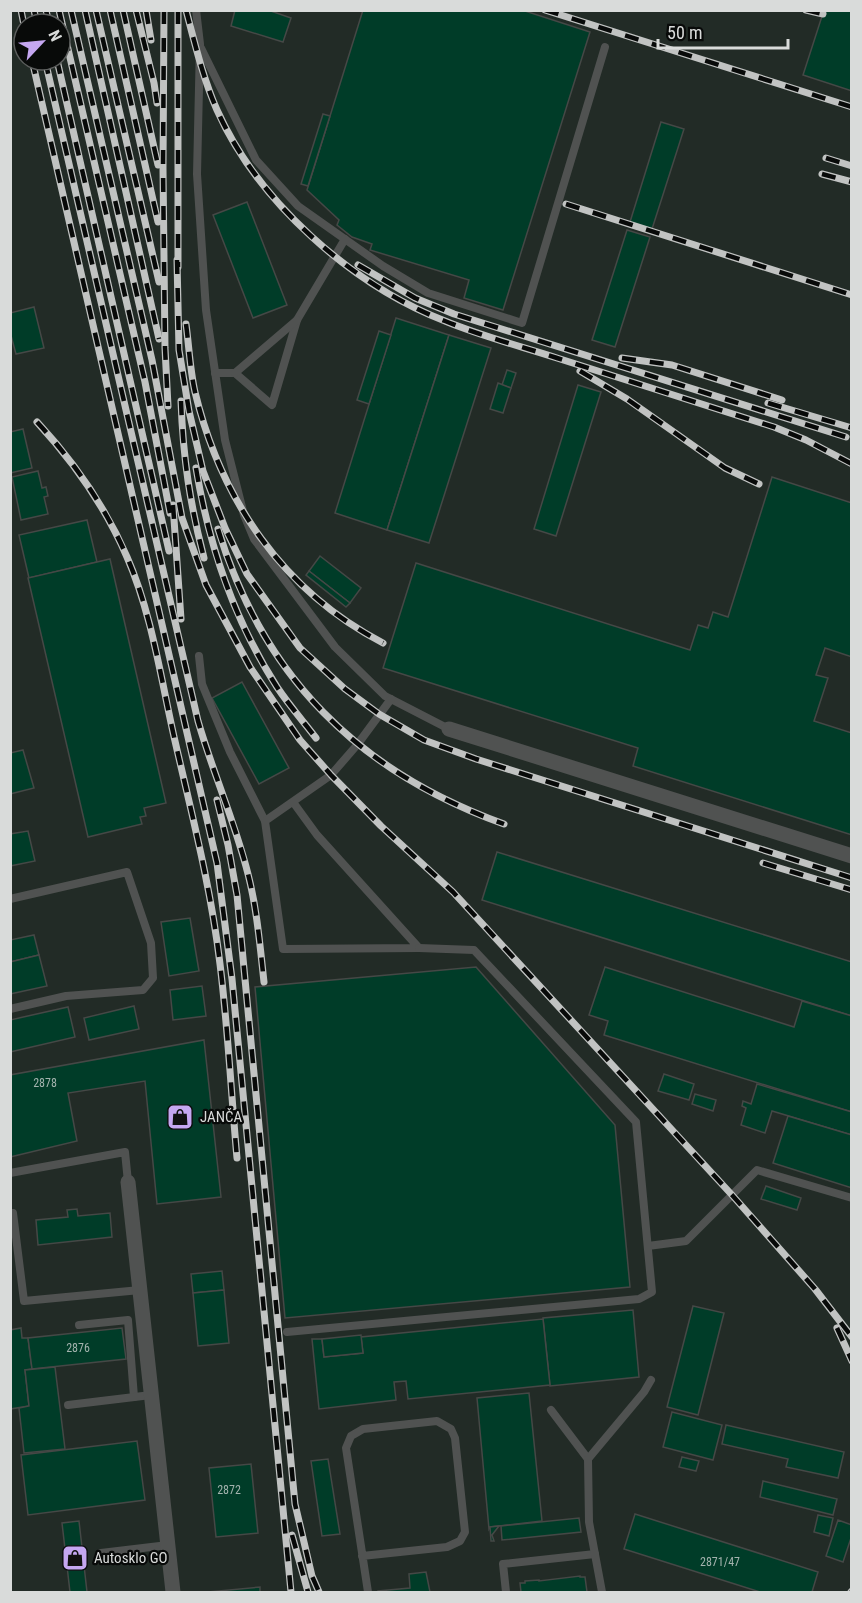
<svg xmlns="http://www.w3.org/2000/svg" width="862" height="1603" viewBox="0 0 862 1603" font-family="'Roboto Condensed',sans-serif">
<style>
.built{fill:#222b26;fill-rule:evenodd}
.building{fill:#003c28;stroke:#454846;stroke-width:1.5}
.lines{fill:none;stroke-linecap:round;stroke-linejoin:round}
.lane{stroke:#505251;stroke-width:8}
.street{stroke:#505251;stroke-width:15}
.rail-casing{stroke:#c1c3c2;stroke-width:7}
.rail{stroke:#080a09;stroke-width:4.5;stroke-dasharray:14;stroke-linecap:butt}
.labels{text-anchor:middle;stroke-width:4.5;stroke-linejoin:round;paint-order:stroke}
.number-label{font-size:12px;fill:#a3b3ae}
.poi-label{font-size:15px;fill:#d9dbda;stroke:#080a09;text-anchor:start}
</style>
<rect width="100%" height="100%" fill="#1d201f"/>
<path class="built" d="M11,11H851V1592H11ZM24,24H60V60H24Z"/>
<g class="building">
<path d="M235,10H268L291,18L283,42L231,26Z"/>
<path d="M363,10H522L590,32L503,310L464,298L469,280L370,250L372,244L352,237L337,225L339,220L307,190Z"/>
<path d="M824,10H852V91L803,75Z"/>
<path d="M323,114L330,116L308,186L301,184Z"/>
<path d="M661,122L684,129L652,229L630,222Z"/>
<path d="M247,202L287,305L253,318L213,215Z"/>
<path d="M627,230L650,237L615,347L592,340Z"/>
<path d="M34,307L44,348L16,354L10,332V313Z"/>
<path d="M396,318L449,335L387,530L335,513Z"/>
<path d="M379,331L391,335L369,404L357,400Z"/>
<path d="M449,335L491,348L429,543L387,530Z"/>
<path d="M507,370L516,373L511,388L502,385Z"/>
<path d="M498,383L511,388L503,413L490,409Z"/>
<path d="M578,385L601,392L556,536L534,529Z"/>
<path d="M23,429L32,468L10,473V432Z"/>
<path d="M38,471L42,488L46,487L48,496L44,497L48,514L21,520L12,477Z"/>
<path d="M772,477L852,503V657L825,648L816,675L828,678L814,721L852,733V835L633,766L638,748L383,668L416,563L690,650L698,625L708,628L713,612L728,617Z"/>
<path d="M87,520L97,562L29,578L19,535Z"/>
<path d="M320,556L361,588L350,603L309,571Z"/>
<path d="M110,559L166,803L144,808L146,816L140,817L142,824L88,837L28,578Z"/>
<path d="M309,571L350,603L346,607L306,575Z"/>
<path d="M242,682L289,768L259,784L212,698Z"/>
<path d="M23,750L34,788L10,794V753Z"/>
<path d="M28,831L35,861L10,866V834Z"/>
<path d="M497,852L852,962V1016L482,900Z"/>
<path d="M190,918L199,971L169,976L161,922Z"/>
<path d="M34,935L39,955L10,962V940Z"/>
<path d="M39,955L47,986L10,994V962Z"/>
<path d="M476,967L615,1125L630,1287L285,1318L255,987Z"/>
<path d="M605,967L794,1027L802,1001L852,1016V1112L604,1035L608,1021L589,1015Z"/>
<path d="M202,986L206,1016L173,1020L170,990Z"/>
<path d="M134,1006L139,1029L89,1040L84,1018Z"/>
<path d="M68,1007L75,1037L10,1052V1020Z"/>
<path d="M204,1040L221,1197L157,1204L145,1081L68,1093L77,1141L10,1157V1075Z"/>
<path d="M664,1074L694,1084L689,1100L658,1091Z"/>
<path d="M757,1084L852,1112V1135L772,1111L765,1133L741,1125L746,1108L742,1106L743,1101L751,1104Z"/>
<path d="M695,1094L716,1100L713,1111L692,1104Z"/>
<path d="M788,1116L852,1135V1188L773,1163Z"/>
<path d="M766,1186L801,1198L797,1210L761,1199Z"/>
<path d="M77,1209L78,1216L110,1213L112,1237L38,1245L36,1220L68,1217L67,1210Z"/>
<path d="M222,1271L224,1290L193,1293L191,1274Z"/>
<path d="M224,1290L229,1343L198,1346L193,1293Z"/>
<path d="M693,1306L724,1313L698,1415L667,1407Z"/>
<path d="M633,1310L639,1377L550,1386L543,1318Z"/>
<path d="M543,1319L550,1385L408,1399L406,1381L394,1382L396,1400L319,1409L312,1339H322L324,1357L363,1353L361,1337Z"/>
<path d="M21,1328L22,1338H28L32,1369L25,1370L29,1406L10,1409V1330Z"/>
<path d="M122,1328L126,1359L32,1369L28,1338Z"/>
<path d="M361,1335L363,1353L324,1357L322,1339Z"/>
<path d="M55,1367L65,1449L24,1453L19,1408L29,1406L25,1370Z"/>
<path d="M529,1393L542,1521L490,1527L489,1529L477,1398Z"/>
<path d="M672,1412L722,1425L713,1460L663,1447Z"/>
<path d="M726,1425L844,1452L838,1478L786,1467L788,1459L722,1444Z"/>
<path d="M137,1441L145,1500L28,1515L21,1455Z"/>
<path d="M682,1457L699,1461L696,1471L679,1467Z"/>
<path d="M328,1459L340,1534L322,1536L311,1461Z"/>
<path d="M251,1464L258,1533L216,1537L209,1468Z"/>
<path d="M763,1481L837,1499L833,1515L760,1497Z"/>
<path d="M635,1514L818,1572L812,1592H760L624,1549Z"/>
<path d="M818,1515L833,1518L829,1536L814,1532Z"/>
<path d="M579,1518L581,1532L502,1540L501,1526Z"/>
<path d="M838,1520L852,1525V1535L843,1562L826,1556Z"/>
<path d="M79,1521L87,1592H70L62,1523Z"/>
<path d="M499,1526L492,1535L494,1541H491L490,1527Z"/>
<path d="M426,1572L430,1592H378V1591L410,1588L409,1574Z"/>
<path d="M580,1576V1577H585L587,1592H521L520,1583H525V1581L539,1580V1581Z"/>
<path d="M260,1587V1592H208Z"/>
</g>
<g class="lines">
<g class="lane">
<path d="M196,10L200,44L197,174L206,310L225,440L244,515L254,539L335,647L385,696L449,729"/>
<path d="M201,48L256,160L298,206L383,266L428,293L522,323L605,47"/>
<path d="M215,373H235L272,405L297,320L345,239"/>
<path d="M235,373L297,320"/>
<path d="M199,656L202,684L230,752L265,821"/>
<path d="M293,802L317,835L419,948L283,949L265,821L331,775L357,745L391,699"/>
<path d="M10,899L127,872L151,943L153,978L143,990L66,996L10,1009"/>
<path d="M10,1173L125,1152L128,1182"/>
<path d="M13,1213L24,1301L140,1290"/>
<path d="M648,1246L686,1241L757,1170L852,1198"/>
<path d="M79,1325L128,1320L134,1397"/>
<path d="M287,1332L639,1299L652,1292L636,1122L474,950L419,948"/>
<path d="M68,1405L151,1395"/>
<path d="M551,1410L588,1459"/>
<path d="M101,1553L168,1545"/>
<path d="M362,1556L447,1547L460,1541L465,1532L455,1438L451,1429L437,1421L363,1429L351,1436L346,1448L368,1592"/>
<path d="M506,1592L503,1564L595,1554"/>
<path d="M602,1592L589,1522L588,1459L644,1392L651,1380"/>
</g>
<g class="street">
<path d="M449,729L852,856"/>
<path d="M128,1182L173,1592"/>
</g>
<g class="rail-casing">
<g id="rail">
<path d="M21,10L24,25"/>
<path d="M34,10L37,24"/>
<path d="M46,10L49,24"/>
<path d="M59,10L145,382L170,513"/>
<path d="M71,10L152,360L182,518L206,585L250,667L300,740L331,775L381,826L453,892L732,1195L815,1289L852,1337"/>
<path d="M85,10L159,339"/>
<path d="M96,10L159,282"/>
<path d="M110,10L158,222"/>
<path d="M123,10L158,165"/>
<path d="M136,10L154,83L157,103"/>
<path d="M146,10L151,40"/>
<path d="M164,10L163,168L165,348L168,406"/>
<path d="M178,10V267"/>
<path d="M186,10C195,44 203,78 217,110C258,202 352,285 445,321C481,336 520,346 557,358C629,381 702,404 774,427L806,440L852,464"/>
<path d="M545,10L852,107"/>
<path d="M806,10L823,14"/>
<path d="M32,60L217,863L232,979L291,1592"/>
<path d="M45,60L198,721C213,773 235,822 248,874C257,909 260,946 264,982"/>
<path d="M57,60L169,551"/>
<path d="M826,158L852,166"/>
<path d="M822,174L852,182"/>
<path d="M566,204L852,295"/>
<path d="M177,260L179,350L189,411L203,471L225,528L247,574L300,648L345,689L379,714L424,740L476,759L852,878"/>
<path d="M358,265L415,298L454,314L846,437"/>
<path d="M186,324C189,346 190,370 195,392C221,500 283,591 383,643"/>
<path d="M622,358L672,365L782,400"/>
<path d="M580,371L627,399L725,468L759,484"/>
<path d="M181,401C183,458 190,504 204,558"/>
<path d="M768,403L852,428"/>
<path d="M37,422C74,462 105,506 127,557C152,614 161,680 175,741C192,815 211,888 220,964C228,1028 231,1093 237,1158"/>
<path d="M196,468C209,546 234,620 277,687C289,705 303,721 316,738"/>
<path d="M173,505L181,619"/>
<path d="M218,529C263,677 359,772 504,824"/>
<path d="M217,800L228,845L237,895L295,1504L312,1576L319,1592"/>
<path d="M763,863L852,890"/>
<path d="M837,1328L852,1361"/>
<path d="M292,1535L308,1592"/>
<path d="M851,1592L852,1591"/>
</g>
</g>
<use href="#rail" class="rail"/>
</g>
<defs>
<g id="shop-square" transform="scale(1.35)"><rect x="-9" y="-9" width="18" height="18" rx="4" fill="#c5a7f1" stroke="#080a09"/><path d="M-5-2.5h2.3a2.7 3.5 0 0 1 5.4 0H5L5.5 6h-11ZM-1.5-2.5h3a1.5 2.3 0 0 0-3 0Z" fill="#111"/></g>
</defs>
<g fill-rule="evenodd">
<use href="#shop-square" x="180" y="1117"/>
<use href="#shop-square" x="75" y="1558"/>
</g>
<g class="labels">
<g class="number-label">
<text x="45" y="1087">2878</text>
<text x="78" y="1352">2876</text>
<text x="229" y="1494">2872</text>
<text x="720" y="1566">2871/47</text>
</g>
<g class="poi-label">
<text x="200" y="1122">JANČA</text>
<text x="94" y="1563">Autosklo GO</text>
</g>
</g>
<rect width="862" height="1603" fill="none" stroke="#d9dbda" stroke-width="24"/>
<g transform="translate(42 42) rotate(64)"><circle r="28" fill="#080a09" stroke="#5c5e5d" stroke-width="1.5"/>
<path d="M0-4.5L10 22L0 15L-10 22Z" fill="#c5a7f1"/>
<text y="-9" font-size="16" font-weight="bold" text-anchor="middle" fill="#d9dbda">N</text>
</g>
<path d="M658 39v9h130v-9" fill="none" stroke="#d9dbda" stroke-width="3"/>
<text x="667" y="39" font-size="18" fill="#d9dbda" stroke="#080a09" stroke-width="4.5" paint-order="stroke">50 m</text>
</svg>
